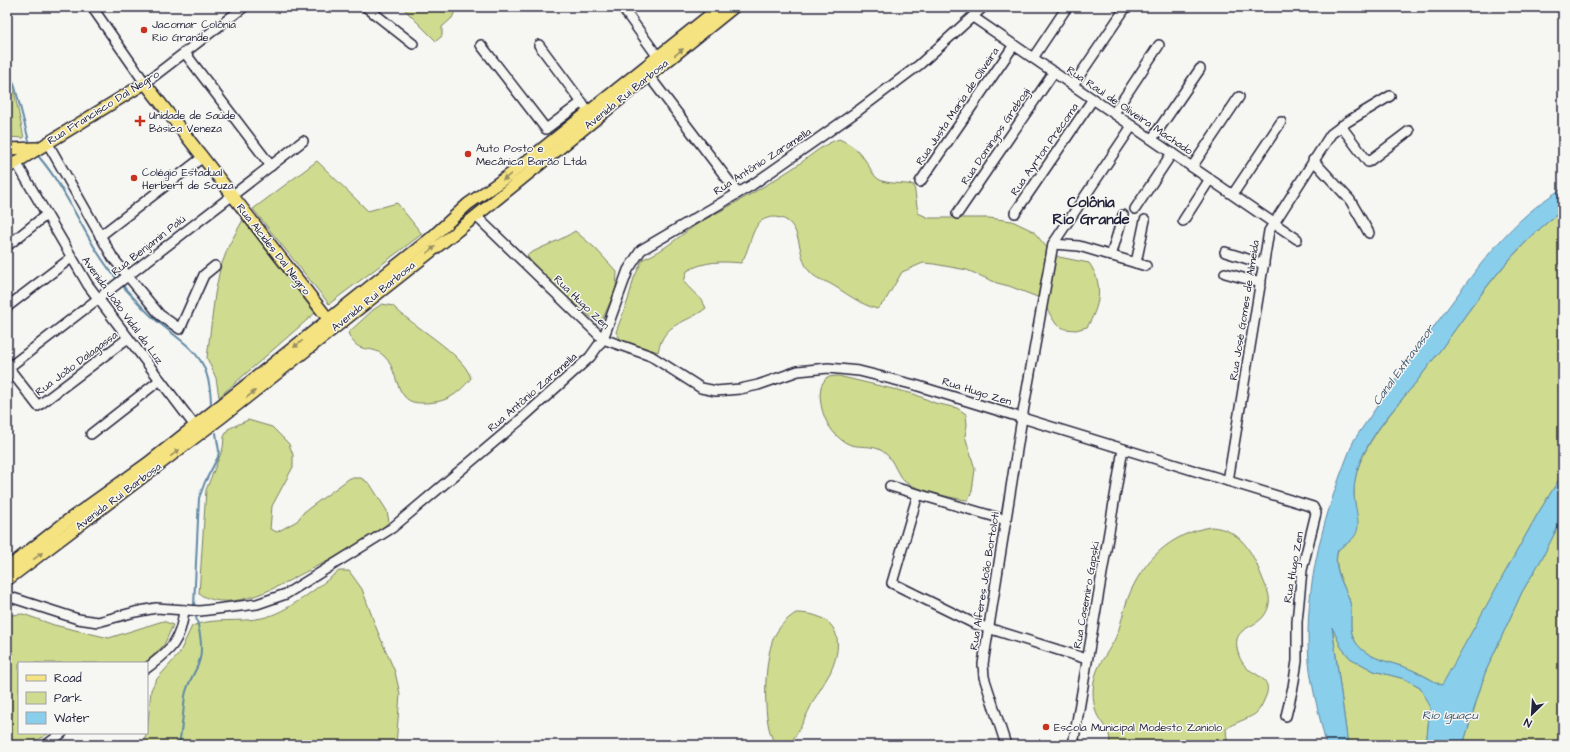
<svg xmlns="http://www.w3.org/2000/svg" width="1570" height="752" viewBox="0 0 1570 752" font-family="'Architects Daughter',sans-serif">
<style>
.green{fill:#cfdc8f;stroke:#787f65}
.water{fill:#89ceeb;stroke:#6089a5}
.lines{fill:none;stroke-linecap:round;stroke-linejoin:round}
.stream{stroke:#6089a5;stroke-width:2}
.minor-casing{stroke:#22223b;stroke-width:12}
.major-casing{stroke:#22223b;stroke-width:14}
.minor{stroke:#f6f6f2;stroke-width:9}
.major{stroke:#f5e381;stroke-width:11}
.oneway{fill:#968c62}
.poi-dot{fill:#c8321e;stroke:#f6f6f2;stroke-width:1.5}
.labels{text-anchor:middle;stroke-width:3;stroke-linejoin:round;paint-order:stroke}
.poi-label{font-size:11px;fill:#22223b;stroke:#f6f6f2;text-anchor:start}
.street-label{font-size:11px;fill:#22223b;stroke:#f6f6f2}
.water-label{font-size:12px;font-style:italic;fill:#415670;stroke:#f6f6f2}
.district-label{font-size:15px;font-weight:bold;fill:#22223b;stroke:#f6f6f2}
</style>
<rect width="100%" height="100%" fill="#f6f6f2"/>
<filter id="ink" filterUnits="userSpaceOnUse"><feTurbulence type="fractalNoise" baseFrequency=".025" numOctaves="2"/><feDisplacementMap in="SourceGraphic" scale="8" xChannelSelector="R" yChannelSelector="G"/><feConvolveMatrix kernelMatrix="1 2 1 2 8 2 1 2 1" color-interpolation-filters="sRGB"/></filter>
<g filter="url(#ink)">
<g class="green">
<path d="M402,7H457L452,18L442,27V36L436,41Z"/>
<path d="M7,76L13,86L24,138L7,137Z"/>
<path d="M839,139C850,144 858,149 865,160C870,166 872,176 880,180C887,184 904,183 914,185L918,213L929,218H989L1012,221L1033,231L1049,250L1059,257L1089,263C1104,284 1100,306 1087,327L1076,330L1065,329L1056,324L1040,298L1009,286L997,283L967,270L934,264L923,263L902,272L885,301L877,309C859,304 845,292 829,283C822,280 815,278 810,272C795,256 805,219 775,217C769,217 762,219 758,224C750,235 749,251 741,263C722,261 704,261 687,271L684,282C692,292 701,297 706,308C685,325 664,321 658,352L621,340L616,332L628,300L634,278L643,259C665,251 682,233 702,221C732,205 761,189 790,170C807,160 820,145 839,139Z"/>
<path d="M317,161L368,211L397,203L422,234L329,304L253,209Z"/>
<path d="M1563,210V473L1537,515L1442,686C1432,680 1422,674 1412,670C1394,662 1366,660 1355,641C1347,629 1354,613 1349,599C1343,583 1333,567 1338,550C1341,546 1349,543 1352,539C1362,525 1354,509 1354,493C1354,478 1358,465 1365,452C1380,422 1404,399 1424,372C1468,314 1504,254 1563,210Z"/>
<path d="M243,220L315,313L219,397L216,378L207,358L215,294L220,269L229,245Z"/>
<path d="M575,231L595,248L617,272L616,289L600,325L534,269L527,255C543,246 560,241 575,231Z"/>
<path d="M382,304L393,306C413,327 461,351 471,378C457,396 445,403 422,403C416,403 409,402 405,397C395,387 396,367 384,356C370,343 359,357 348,333L373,310Z"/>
<path d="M838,376L914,394L935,403L957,408L966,414L967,425L965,436L975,469L972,491L968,500C957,500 911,488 904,481C896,473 894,461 886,454C876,444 863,448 851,445C829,437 817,408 821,387C822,383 825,380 827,377Z"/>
<path d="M248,420L272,427L289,444L293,455V467L272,506L270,529L277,532L297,521L304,512L350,478H361L370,484L387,511L389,522C367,544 338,556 311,569C280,585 233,615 199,594L206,490L223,448L224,437L228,429Z"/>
<path d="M1563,517V745H1463L1485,673L1522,592L1541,560Z"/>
<path d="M1211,527C1241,529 1252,552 1262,577C1266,588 1272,596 1268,608C1261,628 1242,624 1237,639C1235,648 1240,663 1248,669C1260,677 1273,681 1265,698C1263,703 1260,710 1255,714C1246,720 1235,722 1226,729L1227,740L1235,745H1109C1113,731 1100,724 1096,712C1094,706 1093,698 1093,691C1094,667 1105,658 1115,639C1121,627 1123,611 1128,598C1142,561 1171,533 1211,527Z"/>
<path d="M339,571H349L362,589L377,630L395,672L400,694L396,745H142L147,733L151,690L156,680L179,654L192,626C214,617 239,623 262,618C287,613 318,587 339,571Z"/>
<path d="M796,613C837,613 846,639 830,673C825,682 819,691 814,700C806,715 800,731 789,745H776C761,726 764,659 774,637C779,627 786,619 796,613Z"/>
<path d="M23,614L54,625L109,638L163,621L173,625L164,645L145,663H19V733H49L30,745H7V618L11,615Z"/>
<path d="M1332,625L1341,647L1350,658L1374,671L1405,679L1420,687L1430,708L1426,745H1348Z"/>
</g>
<path class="water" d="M1563,188V210C1503,254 1468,314 1424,372C1404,399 1379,422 1364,453C1358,465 1354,479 1354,493C1354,507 1363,526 1354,537C1350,543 1343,545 1338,550C1332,567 1343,583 1349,599C1354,613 1347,629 1355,641C1366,660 1394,662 1412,670C1422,674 1432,681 1442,685L1537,515L1563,473V517L1541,560L1522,592L1485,673L1463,745H1426L1430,708L1420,687L1405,679L1374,671L1350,658L1341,647L1332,627L1348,745H1326C1320,717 1312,690 1309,662C1303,585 1325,510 1354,440C1383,397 1413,355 1444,313C1480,265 1510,220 1563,188Z"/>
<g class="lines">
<g class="stream">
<path d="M7,66L15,87L29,141"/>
<path d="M39,157C71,194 86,244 118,280"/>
<path d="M121,284C133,297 144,310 157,321C191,349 210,356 211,404"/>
<path d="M194,606L199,498L205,482L218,457L219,451L216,433"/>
<path d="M179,745C182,729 183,713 185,696C187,684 193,676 198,665C204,650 200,632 196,617"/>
</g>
<g class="minor-casing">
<g id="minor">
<path d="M92,7L145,83L244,7"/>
<path d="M366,7L413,44"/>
<path d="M622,7L658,57"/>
<path d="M973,17L1297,239"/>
<path d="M481,45L546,129L582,102"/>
<path d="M539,45L589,112"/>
<path d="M185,53L271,166"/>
<path d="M1033,58L1067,7"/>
<path d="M649,76L738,193"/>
<path d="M1073,85L1124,10"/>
<path d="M1114,113L1159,45"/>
<path d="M1341,126L1368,162L1409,131"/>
<path d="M1152,139L1200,69"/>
<path d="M47,142L113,258L160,315L180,329L204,275L215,266"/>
<path d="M1313,160L1350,200L1369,233"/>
<path d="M16,162L88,285L195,426"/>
<path d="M1192,167L1239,97"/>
<path d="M920,182L1014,45"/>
<path d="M1233,194L1281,122"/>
<path d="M1135,209L1172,153"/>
<path d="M1015,213L1093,99"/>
<path d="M957,214L1054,72"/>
<path d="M476,216L603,339L651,356L701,388L716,391L740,389L758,385L798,371L828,368L859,371L915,385L1313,507L1316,513L1302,570L1297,622V661L1293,687L1286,716"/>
<path d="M1183,221L1210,179"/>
<path d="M100,236L203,157"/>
<path d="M1053,244L1079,246L1146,266"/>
<path d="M7,246L46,215"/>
<path d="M1225,252L1264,264"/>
<path d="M1111,256L1123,215"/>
<path d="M1136,263L1145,220"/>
<path d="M1225,273L1261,283"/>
<path d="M7,307L71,258"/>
<path d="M7,366L38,406L128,338"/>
<path d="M8,368L303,141"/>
<path d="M91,434L160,380"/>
<path d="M1228,481L1269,231L1331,134L1347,122L1390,96"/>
<path d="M890,486L1006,520"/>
<path d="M918,494L892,583L975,624L1087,659"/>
<path d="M7,596L78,619L98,622L135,612L156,608L200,611L257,604L286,594L392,528L519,421L590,357L603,339L628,270L641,250L752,185L859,110L919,65L983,7"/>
<path d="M147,668C171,650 181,641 184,610"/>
<path d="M46,745L62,733"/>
<path d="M1006,745L984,677L983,664L1022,418L1053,244L1132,126"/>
<path d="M1073,745L1123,449"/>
</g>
</g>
<g class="major-casing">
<g id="major">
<path d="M7,149L36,148"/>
<path d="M7,168L145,83L333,325"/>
<path d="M7,568L67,521L148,463L431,238L468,204L508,176L720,7"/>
<path d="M7,580L222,417L476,216L734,7"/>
</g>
</g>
<use href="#minor" class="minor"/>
<use href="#major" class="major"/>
</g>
<defs><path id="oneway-solid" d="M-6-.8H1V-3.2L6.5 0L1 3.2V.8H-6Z"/></defs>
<g class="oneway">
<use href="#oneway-solid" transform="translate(679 52) rotate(-39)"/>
<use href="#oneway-solid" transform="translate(507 177) rotate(142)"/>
<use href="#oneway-solid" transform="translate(431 250) rotate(-39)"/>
<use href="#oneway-solid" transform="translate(298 344) rotate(142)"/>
<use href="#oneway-solid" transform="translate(251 394) rotate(-39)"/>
<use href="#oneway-solid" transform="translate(175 453) rotate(-37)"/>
<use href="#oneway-solid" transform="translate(38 556) rotate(-38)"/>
</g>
</g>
<g class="poi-dot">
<circle cx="144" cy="30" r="4"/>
<path d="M138 115h4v4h4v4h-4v4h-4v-4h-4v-4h4z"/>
<circle cx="468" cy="154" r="4"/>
<circle cx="134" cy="178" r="4"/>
<circle cx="1046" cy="727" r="4"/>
</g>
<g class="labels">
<g class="poi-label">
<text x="152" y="28">Jacomar Colônia<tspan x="152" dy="13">Rio Grande</tspan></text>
<text x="149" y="119">Unidade de Saúde<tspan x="149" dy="13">Básica Veneza</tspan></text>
<text x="476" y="152">Auto Posto e<tspan x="476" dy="13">Mecânica Barão Ltda</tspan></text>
<text x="142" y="176">Colégio Estadual<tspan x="142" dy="13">Herbert de Souza</tspan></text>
<text x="1054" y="731">Escola Municipal Modesto Zaniolo</text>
</g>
<g class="street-label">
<text transform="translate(626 94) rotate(-39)" y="4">Avenida Rui Barbosa</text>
<text transform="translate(957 106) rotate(-56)" y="4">Rua Justa Maria de Oliveira</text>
<text transform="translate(103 107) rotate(-32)" y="4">Rua Francisco Dal Negro</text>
<text transform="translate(1130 110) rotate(34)" y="4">Rua Raul de Oliveira Machado</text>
<text transform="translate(995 136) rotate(-56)" y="4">Rua Domingos Grebogi</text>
<text transform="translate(1044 149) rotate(-55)" y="4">Rua Ayrton Précoma</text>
<text transform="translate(762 161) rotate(-33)" y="4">Rua Antônio Zaramella</text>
<text transform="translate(148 245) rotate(-38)" y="4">Rua Benjamin Palú</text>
<text transform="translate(274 249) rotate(52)" y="4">Rua Alcides Dal Negro</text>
<text transform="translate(373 296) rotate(-39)" y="4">Avenida Rui Barbosa</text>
<text transform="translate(582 302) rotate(44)" y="4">Rua Hugo Zen</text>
<text transform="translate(123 310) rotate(54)" y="4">Avenida João Vidal da Luz</text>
<text transform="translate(1244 310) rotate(-81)" y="4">Rua José Gomes de Almeida</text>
<text transform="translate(76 363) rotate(-37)" y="4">Rua João Dalagassa</text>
<text transform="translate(977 391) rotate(17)" y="4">Rua Hugo Zen</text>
<text transform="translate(532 392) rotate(-41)" y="4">Rua Antônio Zaramella</text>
<text transform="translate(118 496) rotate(-37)" y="4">Avenida Rui Barbosa</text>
<text transform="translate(1293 567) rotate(-80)" y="4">Rua Hugo Zen</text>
<text transform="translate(984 581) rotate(-81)" y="4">Rua Alferes João Bortoloti</text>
<text transform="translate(1086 595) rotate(-80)" y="4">Rua Casemiro Gapski</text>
</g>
<g class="water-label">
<text transform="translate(1403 365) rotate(-54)" y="4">Canal Extravasor</text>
<text x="1450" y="719">Rio Iguaçu</text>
</g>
<g class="district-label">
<text x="1091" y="207">Colônia<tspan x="1091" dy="17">Rio Grande</tspan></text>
</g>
</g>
<rect width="1570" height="752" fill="none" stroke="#f6f6f2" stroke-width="24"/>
<rect x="12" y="12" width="1546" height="728" fill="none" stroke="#22223b" stroke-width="1.5" filter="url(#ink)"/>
<rect x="18" y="662" width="130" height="72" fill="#f6f6f2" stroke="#a1a1a9"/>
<rect x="26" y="675" width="20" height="6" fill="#f5e381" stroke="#a1a1a9"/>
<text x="54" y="682" font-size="12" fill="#22223b">Road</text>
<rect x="26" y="692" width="20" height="12" fill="#cfdc8f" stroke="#a1a1a9"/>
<text x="54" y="702" font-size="12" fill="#22223b">Park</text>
<rect x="26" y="712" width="20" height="12" fill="#89ceeb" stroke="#a1a1a9"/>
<text x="54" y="722" font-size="12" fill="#22223b">Water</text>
<g transform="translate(1532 714) rotate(205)" stroke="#f6f6f2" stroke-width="3" paint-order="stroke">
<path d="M0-3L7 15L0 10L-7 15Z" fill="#22223b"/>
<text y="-6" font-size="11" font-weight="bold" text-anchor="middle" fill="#22223b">N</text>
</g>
</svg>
